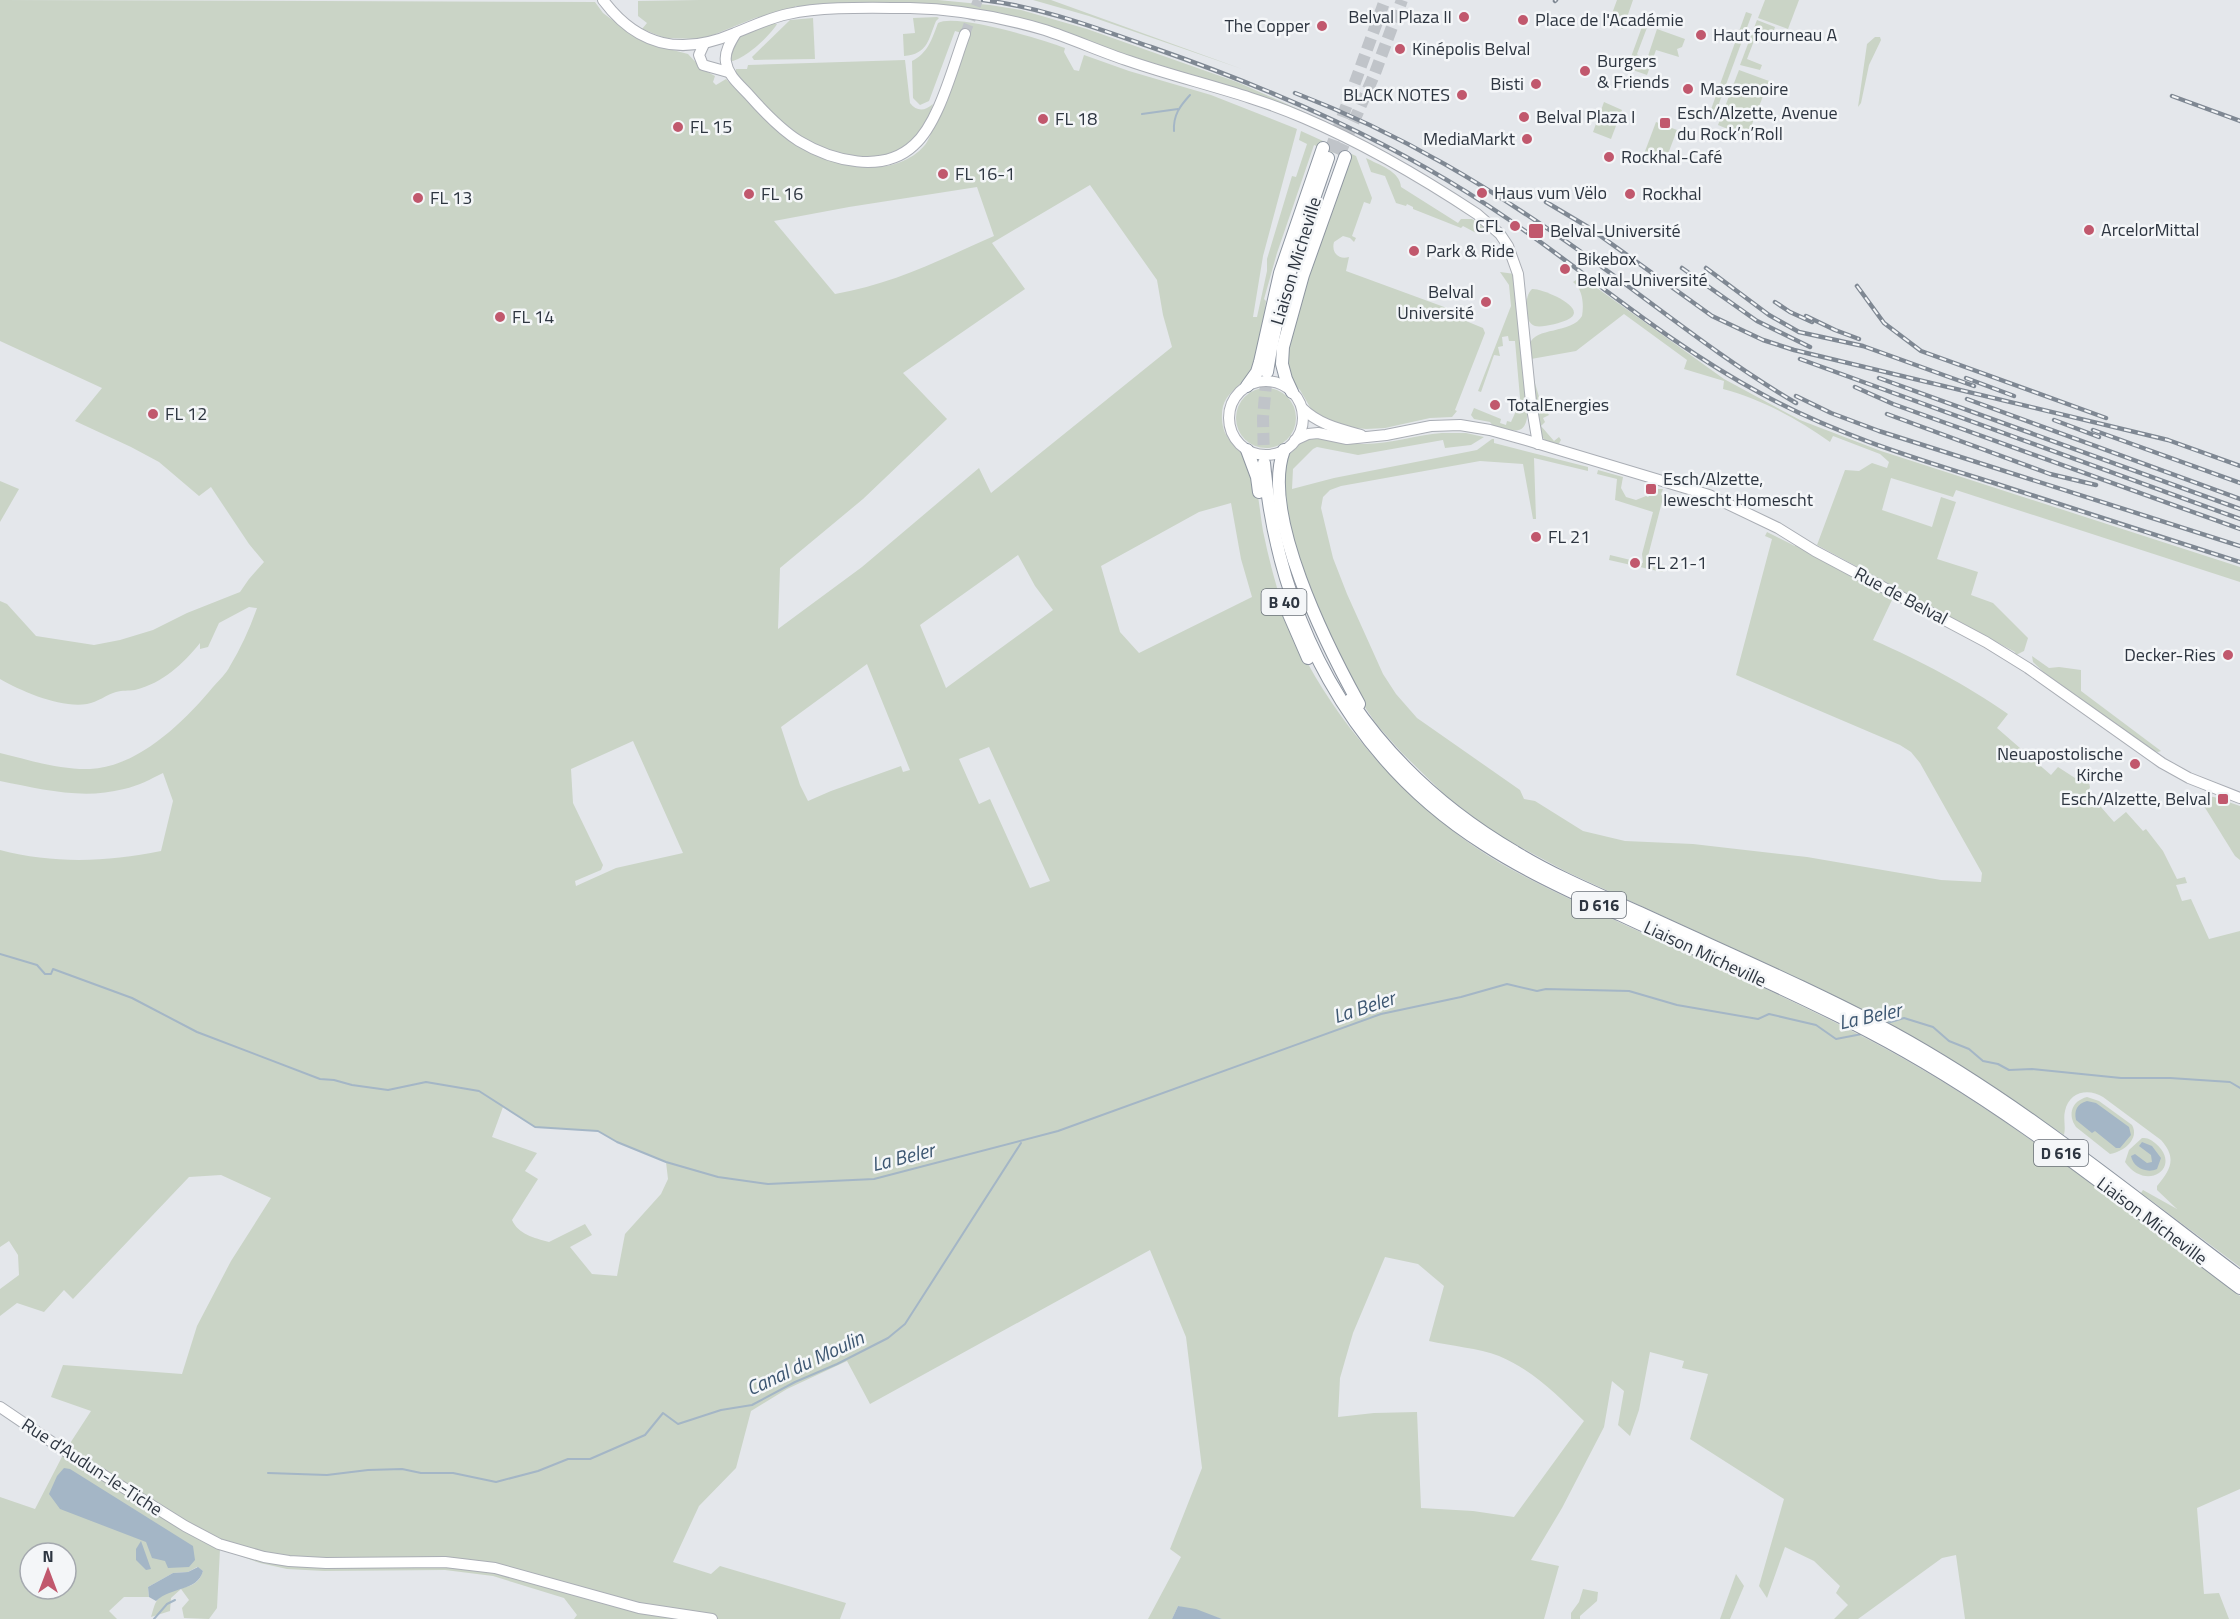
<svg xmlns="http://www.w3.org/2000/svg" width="2240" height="1619" viewBox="0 0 2240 1619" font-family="'Titillium Web',sans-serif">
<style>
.green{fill:#cad4c6;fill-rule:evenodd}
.water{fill:#a4b6c6}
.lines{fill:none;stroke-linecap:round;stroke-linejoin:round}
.stream{stroke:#a4b6c6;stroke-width:2}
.secondary-tunnel{stroke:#c0c4c9;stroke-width:10;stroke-dasharray:10 5;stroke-linecap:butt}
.trunk-tunnel{stroke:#c0c4c9;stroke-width:12;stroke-dasharray:12 6;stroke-linecap:butt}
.secondary-casing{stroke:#aaaeb5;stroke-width:12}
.trunk-casing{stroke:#8d95a0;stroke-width:14}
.secondary{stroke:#fff;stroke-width:10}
.trunk{stroke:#fff;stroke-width:12}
.rail-casing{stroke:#7f8893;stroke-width:4.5}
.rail{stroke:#f4f6f8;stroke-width:2;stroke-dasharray:7;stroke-linecap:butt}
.poi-dot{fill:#c1586d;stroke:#f4f6f8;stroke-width:2}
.labels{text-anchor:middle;stroke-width:5;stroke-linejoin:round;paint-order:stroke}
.shield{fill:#f4f6f8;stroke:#697078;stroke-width:1.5}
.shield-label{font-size:16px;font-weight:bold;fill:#2e3641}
.poi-label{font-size:18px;fill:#2e3641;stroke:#f4f6f8;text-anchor:start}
.street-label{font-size:18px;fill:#2e3641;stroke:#f4f6f8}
.water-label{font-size:20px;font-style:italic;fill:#3c5671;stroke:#f4f6f8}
</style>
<rect width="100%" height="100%" fill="#e4e7eb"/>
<g class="green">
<path d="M0,0L595,2L603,13L638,39L657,46L688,54L702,69L715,76L713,82L716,85L726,79C771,124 806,169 875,167C892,167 912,160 924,146C929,141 931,132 934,126C947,96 957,66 968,35L955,31L929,101L920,105L913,98L912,61C928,53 932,39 938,23C956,13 1044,40 1065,48L1064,52L1074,70L1079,71L1084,55L1129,71L1211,95L1297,129L1263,256L1253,317H1257L1267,271V259L1292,176L1296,177L1307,144L1299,140L1301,131L1356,156L1372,198L1370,204L1364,202L1352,236L1356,238L1354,242L1350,238L1343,236L1334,242C1331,253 1339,260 1349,257L1346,271L1455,311L1461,319L1483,328L1485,333L1455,410L1457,411L1452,417L1430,418L1385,428L1366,429L1346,427L1314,414L1300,390L1292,383L1285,365L1292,322L1350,159L1314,145L1277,253L1264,299L1266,301L1265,310L1267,311C1264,327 1263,348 1257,363C1248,387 1220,388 1222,419C1223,440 1235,443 1245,457C1248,462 1252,472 1254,478C1259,495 1260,514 1263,531C1272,575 1285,621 1307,662C1346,734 1408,801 1475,847C1522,879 1575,901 1625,925C1714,965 1803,1004 1888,1050C2014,1119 2126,1210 2240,1296V1489L2197,1508L2204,1594L2219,1593L2229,1619H1965L1956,1555L1942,1558L1858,1619H1834L1848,1605L1836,1593L1840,1586L1814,1561L1785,1547L1767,1598L1759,1586L1784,1499L1690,1439L1708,1374L1682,1368L1684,1361L1650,1352L1639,1410L1630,1436L1618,1425L1624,1391L1612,1381L1604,1427L1562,1508L1531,1560L1559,1566L1544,1619H1222L1178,1606L1172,1619H1148L1181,1557L1170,1549L1202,1468L1186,1337L1150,1250L870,1404L847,1361L787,1389L751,1411L736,1468L699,1506L673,1562L711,1574L720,1566L846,1603L840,1619H574L577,1615L564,1598L493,1576L445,1570L324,1571L287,1569L260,1563L220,1549L217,1608L209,1619L184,1618L182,1608L189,1600L181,1589L171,1598L170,1611L151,1617C153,1611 154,1604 158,1599C172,1582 196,1595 203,1571L197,1567L188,1572L173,1573L148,1587L149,1597H124L109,1611L117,1619H0V1497L35,1509L65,1451L91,1411L51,1397L63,1365L182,1374L197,1326L231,1261L271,1198L221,1175L189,1177L73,1299L64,1290L44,1312L17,1303L0,1316V1289L19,1275L18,1255L9,1241L0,1247V850C54,864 107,862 161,851L173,801L163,773C151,779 138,786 124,789C82,800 41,789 0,781V753C29,760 60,770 90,769C138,767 184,722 213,687C219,680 226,674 230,666C241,648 250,628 257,608L249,607L219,623L208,647L200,649V643C183,664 163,683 135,690C129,691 122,690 116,692C106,695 98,702 87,704C60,708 23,692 0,679V601L7,604L36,636L94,645L120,640L153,630L187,613L240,592L249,579L264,562L249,544L211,487L199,496L159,462L131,447L75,421L102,388L0,341ZM1090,185L1157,280L1163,315L1172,347L991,493L979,468L862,567L778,629L780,568L863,499L947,419L903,373L1025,289L992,243ZM977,187L994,236C940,260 893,284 835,294L774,221L849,207ZM1231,503L1241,559L1252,597L1139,653L1120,632L1101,566L1199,512ZM1018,555L1035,586L1053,610L946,688L920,625ZM867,664L910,770L903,772L901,766L831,791L808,801L800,785L781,727ZM633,741L683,853L616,868L576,886L575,881L601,870L603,865L573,803L571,769ZM989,747L1050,881L1030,888L990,799L979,804L959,759ZM503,1107L535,1127L598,1131L617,1142L666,1162L668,1179L661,1194L625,1234L617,1276L592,1274L570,1247L592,1235L585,1224L549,1242C534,1238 518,1234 512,1220L538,1179L525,1171L537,1153L492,1137ZM1385,1257L1418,1264L1444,1286L1429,1341C1450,1346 1479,1348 1499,1356C1533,1370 1558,1396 1584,1421L1514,1517L1473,1511L1421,1508L1417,1412L1374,1413L1338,1417L1340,1378L1353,1333ZM30,1553H66V1589H30Z"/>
<path d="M699,0H938L990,5L1021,10L1087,29L1237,82L1307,113L1242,90L1149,63L1055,29L1001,13L956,6L799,8V6H795V8L755,18L703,39L665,38L642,29L647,23L638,16V1Z"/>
<path d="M1033,0H1051L1242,69L1089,16Z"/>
<path d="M1617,0H1633L1623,29L1612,25L1614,20L1610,19Z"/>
<path d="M1765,0H1799L1788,29L1758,18Z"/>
<path d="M1746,12L1752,14L1714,117L1709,115Z"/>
<path d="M937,17L939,18L936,21C928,40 928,54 904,56L903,34L915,33L913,18Z"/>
<path d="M813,18L815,59L754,60L752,57L790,20Z"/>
<path d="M1757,20L1775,27L1771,38L1757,33L1747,59L1762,65L1760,70L1740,65Z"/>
<path d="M771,24H777C771,35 741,63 729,61C738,31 742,33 771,24Z"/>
<path d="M1643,24L1648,25L1637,54L1642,59L1648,56L1657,29L1685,39L1682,47L1677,49L1679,57L1656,50L1647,75L1627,68Z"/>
<path d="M1875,37H1880L1881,40L1869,65L1861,103L1858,107L1867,44Z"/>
<path d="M905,60L910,103C917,112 925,111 933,104C928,121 915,142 898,151C869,167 818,150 794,132C772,114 754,94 736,73V69H747L748,65Z"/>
<path d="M1739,70L1769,81L1747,137L1718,125Z"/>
<path d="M1604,102L1622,110L1611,139L1593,132Z"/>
<path d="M1656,122L1677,130L1665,162L1644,154Z"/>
<path d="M1366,158C1379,165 1400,171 1401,187L1458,223L1461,219H1472L1484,227L1480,235L1463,226L1461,228L1413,209V207L1407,204L1406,206L1396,203L1385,176L1371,172Z"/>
<path d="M1500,272L1515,274L1528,407C1527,436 1518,432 1494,427L1490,422L1474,419L1471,415L1474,408L1501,419L1500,423L1506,425L1507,421L1511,422L1516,411L1521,409L1515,341H1509L1508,336L1502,337L1503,346L1498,347L1500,356L1494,355L1481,392L1478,391L1511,306L1509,285Z"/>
<path d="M1576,273L1724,379L1800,420L1881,451L2240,567V582L1956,490L1953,497L1891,478L1882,510L1932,527L1941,497L1956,502L1937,559L1978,572L1971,595L1993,603L2028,638L2024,651L2016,655L2015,652L1817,545L1845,470L1859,471L1872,463L1887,468L1889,462L1880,454L1833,436L1830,442C1798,419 1761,399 1723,389L1724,381L1684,369L1687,360L1624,314L1576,351L1531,359C1531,354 1530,349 1530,344C1534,327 1572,334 1582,316C1584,305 1583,289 1573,282L1576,280Z"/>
<path d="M1532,289C1542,288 1592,309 1567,320C1560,323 1542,328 1535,326C1523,322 1524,296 1532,289Z"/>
<path d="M1533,380H1534L1540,400L1549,415L1543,418L1545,422L1541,426L1554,441L1559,437L1561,440L1558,445C1554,444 1549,443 1545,440C1535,431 1534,395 1533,380Z"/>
<circle cx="1266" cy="418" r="30"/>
<path d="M1442,433H1466L1484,437L1471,445L1445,448L1443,440L1358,455L1317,447L1313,449L1293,469L1292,489L1334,478L1477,450L1492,439H1494V443L1588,467V471L1534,458L1536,519H1533L1523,464L1480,461L1341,486L1330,490L1323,497L1321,508L1333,558L1347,594L1383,674L1396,694L1417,718L1520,790L1524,799L1535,801L1583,831L1625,841L1693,844L1807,857L1941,880L1981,882L1982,873L1920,763L1911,752L1900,745L1736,675L1772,539L1765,536L1767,532L1795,546L1797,543L1886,593L1892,600L1873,640C1923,662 1963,683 2008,714L1997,728L2051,775L2058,767L2075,778L2078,773L2089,783L2090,787L2088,792L2114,822L2126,812L2143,831L2146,829L2163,851L2177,879L2185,877L2187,883L2176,885L2182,901L2191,899L2209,939L2240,931V1267L2141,1193L2143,1190L2177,1209L2157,1190V1186C2171,1169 2177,1158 2161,1140L2103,1097C2089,1088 2069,1091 2065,1111C2063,1119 2066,1126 2064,1135L1943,1054L1895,1027L1819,988L1567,872L1494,833L1446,796L1402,753L1377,725L1362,703L1319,619L1285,512L1284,459C1293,453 1302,438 1313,437C1328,435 1348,445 1364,444C1391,444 1416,435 1442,433Z"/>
<path d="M1598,470L1623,477L1621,488L1626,497L1636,500L1646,496L1648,497L1657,489H1663L1661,494L1663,498L1648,556L1650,561L1663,565L1665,570L1662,572L1609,560L1610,555L1643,563L1642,554L1653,512L1615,500L1617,479L1597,474Z"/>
<path d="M0,481L19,489L0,522Z"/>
<path d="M2032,656L2049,668L2059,667L2081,670V691L2161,751L2158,752L2149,750L2052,680L2033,662Z"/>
<path d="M2203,796L2214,797L2240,806V860L2235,856L2199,798Z"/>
<path d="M2087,1097L2099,1101L2132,1125C2140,1139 2123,1152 2110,1154L2076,1127C2067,1114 2072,1101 2087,1097Z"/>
<path d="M2142,1138C2148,1138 2150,1139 2155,1143C2184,1167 2146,1193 2125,1162L2129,1150Z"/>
<path d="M1736,1574L1744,1586L1730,1619H1720Z"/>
<path d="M1583,1589L1598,1592L1597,1601L1580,1616V1619H1571V1613L1579,1602Z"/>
</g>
<g class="water">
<path d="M2087,1101L2096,1103L2129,1127L2131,1135L2120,1148H2116L2095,1131L2092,1133L2076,1120C2074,1110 2077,1104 2087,1101Z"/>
<path d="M2142,1142L2152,1146L2161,1158L2157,1169C2146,1174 2133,1167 2131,1156L2135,1154L2147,1163L2152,1162L2151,1155L2139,1146Z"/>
<path d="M64,1468L70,1469L193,1546L195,1560L189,1567L168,1568L165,1561L152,1558L146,1542L60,1509L49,1494L57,1476Z"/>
<path d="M141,1541L151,1569L146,1570L136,1560V1549Z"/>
<path d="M198,1567L203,1571C197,1592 172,1586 156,1601L149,1597L148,1587L173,1573L188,1572Z"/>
<path d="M1178,1606L1196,1609L1222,1619H1172Z"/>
</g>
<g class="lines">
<g class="stream">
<path d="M1142,114L1178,109"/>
<path d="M1174,131C1173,115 1180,106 1190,95"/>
<path d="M0,954L37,965L45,974H51L53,969L132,998L197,1032L320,1079L334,1080L352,1085L388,1090L426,1082L479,1091L535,1127L598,1131L617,1142L666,1162L718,1177L768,1184L874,1179L1058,1131L1381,1014L1461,997L1507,984L1537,991L1546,989L1629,991L1677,1005L1758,1019L1769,1014L1816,1025L1836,1039L1862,1034"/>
<path d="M1884,1024L1904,1018L1933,1027L1949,1041L1969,1049L1983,1061L1998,1064L2009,1070L2032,1069L2121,1078H2170L2230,1082L2240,1088"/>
<path d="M268,1473L327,1475L368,1470L402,1469L421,1473H453L496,1482L538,1471L568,1459H590L645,1435L663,1413L678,1424L721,1410L752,1405L795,1382L837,1364L888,1338L905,1324L1021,1143"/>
<path d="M154,1619L167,1604L175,1600"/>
</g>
<path class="secondary-tunnel" d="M965,34L978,0"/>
<g class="trunk-tunnel">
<path d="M1330,151L1385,0"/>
<path d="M1339,155L1375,73L1402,0"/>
<path d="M1264,463L1263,418L1267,372"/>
</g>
<g class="secondary-casing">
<g id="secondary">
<path d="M603,0C638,47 682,56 735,33C753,26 769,18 788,14C824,6 873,8 910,8C956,9 1001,17 1045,30C1073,39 1101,52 1129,61C1187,81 1247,93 1304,118C1365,144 1421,177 1477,214L1500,234L1508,246L1518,274L1531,402L1538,444"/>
<path d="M736,33C731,41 724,52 726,62C728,76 740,85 749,95C764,112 780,129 799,141C832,161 883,174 914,145C939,123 953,66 965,34"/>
<path d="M704,44L699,55L703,65L728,72"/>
<circle cx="1266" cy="418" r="37"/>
<path d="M1302,408C1318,424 1339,429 1361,435"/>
<path d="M1295,440L1308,434L1318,433L1347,439L1386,435L1431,426L1460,425L1490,430L1526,440L1709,495L1778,528L1815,551L1986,642L2028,668L2162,763L2189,778L2240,798"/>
<path d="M0,1407L65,1451L185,1526L219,1544L264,1557L289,1561L326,1563L445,1562L495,1568L639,1608L712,1619"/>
</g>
</g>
<g class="trunk-casing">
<g id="trunk">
<path d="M1267,372C1278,298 1304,228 1328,158"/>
<path d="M1247,386L1257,372L1260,362L1280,273L1323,148"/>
<path d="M1292,392L1286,379L1282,364L1283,347L1303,275L1345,157"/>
<path d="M1247,450L1257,477L1259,492"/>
<path d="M1284,450C1260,514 1327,646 1359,704"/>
<path d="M1264,463C1278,618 1350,759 1484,844C1527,872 1574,893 1621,915C1704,954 1789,989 1870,1032C2004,1102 2120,1198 2240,1288"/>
<path d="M1285,605L1308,658"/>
<path d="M1350,700C1392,762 1450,814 1515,852C1554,876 1598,894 1640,913C1724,952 1811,989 1893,1033C2017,1101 2127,1192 2240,1277"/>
</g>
</g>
<use href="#secondary" class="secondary"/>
<use href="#trunk" class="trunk"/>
<g class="rail-casing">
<g id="rail">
<path d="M983,0C1041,7 1096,28 1151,47C1277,91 1397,143 1508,219C1592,277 1670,345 1760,393C1834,434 1914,458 1994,483C2076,510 2158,536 2240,562"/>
<path d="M1555,1L1556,0"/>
<path d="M1295,93C1402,134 1491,188 1584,254C1654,304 1721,359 1796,403"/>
<path d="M2172,96L2240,121"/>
<path d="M1546,202L1588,227L1712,316L1763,340L1794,350L2168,440L2240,466"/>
<path d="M1682,268L1757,321L1810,347"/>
<path d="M1706,268L1769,315L1799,332L1863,346L1974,386"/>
<path d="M1857,286L1884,323L1921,351L2106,418"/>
<path d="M1775,302L1790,312L1812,322"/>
<path d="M1806,316L1835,330L1859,339"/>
<path d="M1800,359L2240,519"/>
<path d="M1879,378L2240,509"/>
<path d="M1966,378L2014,396"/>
<path d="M1855,387L1893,404L2240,529"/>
<path d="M1796,396L1831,413L1879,431L2240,546"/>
<path d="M1967,399L2240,499"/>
<path d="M1887,414L2050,474L2096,485"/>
<path d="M2054,420L2099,437"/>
<path d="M2093,430L2240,483"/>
</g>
</g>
<use href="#rail" class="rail"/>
</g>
<g class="poi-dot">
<circle cx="1464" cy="17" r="6"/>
<circle cx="1523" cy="20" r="6"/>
<circle cx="1322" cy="26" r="6"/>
<circle cx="1701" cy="35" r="6"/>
<circle cx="1400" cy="49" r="6"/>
<circle cx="1585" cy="71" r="6"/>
<circle cx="1536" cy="84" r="6"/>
<circle cx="1688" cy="89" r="6"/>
<circle cx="1462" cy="95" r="6"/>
<circle cx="1524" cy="117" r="6"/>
<circle cx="1043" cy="119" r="6"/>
<rect x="1659" y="117" width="12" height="12" rx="3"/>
<circle cx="678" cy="127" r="6"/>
<circle cx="1527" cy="139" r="6"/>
<circle cx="1609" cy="157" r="6"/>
<circle cx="943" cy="174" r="6"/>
<circle cx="1482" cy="193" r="6"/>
<circle cx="749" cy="194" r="6"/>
<circle cx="1630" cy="194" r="6"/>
<circle cx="418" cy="198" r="6"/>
<circle cx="1515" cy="226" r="6"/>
<circle cx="2089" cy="230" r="6"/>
<rect x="1528" y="223" width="16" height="16" rx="3"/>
<circle cx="1414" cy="251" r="6"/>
<circle cx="1565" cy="269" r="6"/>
<circle cx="1486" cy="302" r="6"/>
<circle cx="500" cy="317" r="6"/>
<circle cx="1495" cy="405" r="6"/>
<circle cx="153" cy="414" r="6"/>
<rect x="1645" y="483" width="12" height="12" rx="3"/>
<circle cx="1536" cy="537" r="6"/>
<circle cx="1635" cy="563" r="6"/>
<circle cx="2228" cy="655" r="6"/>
<circle cx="2135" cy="764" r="6"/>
<rect x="2217" y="793" width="12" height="12" rx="3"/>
</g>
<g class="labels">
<g class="shield">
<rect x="1261.5" y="589" width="45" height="26" rx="4.5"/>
<rect x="1572" y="892" width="54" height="26" rx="4.5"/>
<rect x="2034" y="1140" width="54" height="26" rx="4.5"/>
</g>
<g class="shield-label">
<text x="1284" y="608">B 40</text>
<text x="1599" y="911">D 616</text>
<text x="2061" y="1159">D 616</text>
</g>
<g class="poi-label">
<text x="1452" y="23" text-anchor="end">Belval Plaza II</text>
<text x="1535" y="26">Place de l'Académie</text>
<text x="1310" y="32" text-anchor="end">The Copper</text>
<text x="1713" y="41">Haut fourneau A</text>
<text x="1412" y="55">Kinépolis Belval</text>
<text x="1597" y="67">Burgers<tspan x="1597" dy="21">&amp; Friends</tspan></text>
<text x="1524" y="90" text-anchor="end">Bisti</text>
<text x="1700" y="95">Massenoire</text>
<text x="1450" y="101" text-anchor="end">BLACK NOTES</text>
<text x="1677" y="119">Esch/Alzette, Avenue<tspan x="1677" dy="21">du Rock’n’Roll</tspan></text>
<text x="1536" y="123">Belval Plaza I</text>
<text x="1055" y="125">FL 18</text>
<text x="690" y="133">FL 15</text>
<text x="1515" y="145" text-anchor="end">MediaMarkt</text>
<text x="1621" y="163">Rockhal-Café</text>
<text x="955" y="180">FL 16-1</text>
<text x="1494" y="199">Haus vum Vëlo</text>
<text x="761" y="200">FL 16</text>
<text x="1642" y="200">Rockhal</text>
<text x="430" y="204">FL 13</text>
<text x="1503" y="232" text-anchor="end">CFL</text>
<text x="2101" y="236">ArcelorMittal</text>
<text x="1550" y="237">Belval-Université</text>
<text x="1426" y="257">Park &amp; Ride</text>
<text x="1577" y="265">Bikebox<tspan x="1577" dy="21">Belval-Université</tspan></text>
<text x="1474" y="298" text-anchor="end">Belval<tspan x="1474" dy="21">Université</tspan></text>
<text x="512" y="323">FL 14</text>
<text x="1507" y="411">TotalEnergies</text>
<text x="165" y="420">FL 12</text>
<text x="1663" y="485">Esch/Alzette,<tspan x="1663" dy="21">Iewescht Homescht</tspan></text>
<text x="1548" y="543">FL 21</text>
<text x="1647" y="569">FL 21-1</text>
<text x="2216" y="661" text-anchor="end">Decker-Ries</text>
<text x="2123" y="760" text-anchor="end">Neuapostolische<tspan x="2123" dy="21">Kirche</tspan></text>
<text x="2211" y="805" text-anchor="end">Esch/Alzette, Belval</text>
</g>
<g class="street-label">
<text transform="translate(1296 261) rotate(-73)" y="6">Liaison Micheville</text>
<text transform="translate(1901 596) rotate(28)" y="6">Rue de Belval</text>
<text transform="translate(1705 954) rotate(25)" y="6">Liaison Micheville</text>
<text transform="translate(2152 1221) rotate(37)" y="6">Liaison Micheville</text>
<text transform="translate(92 1467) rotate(33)" y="6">Rue d'Audun-le-Tiche</text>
</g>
<g class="water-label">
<text transform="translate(1364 1007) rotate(-18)" y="7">La Beler</text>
<text transform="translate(1870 1016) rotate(-12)" y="7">La Beler</text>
<text transform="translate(903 1157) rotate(-14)" y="7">La Beler</text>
<text transform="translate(805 1363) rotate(-25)" y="7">Canal du Moulin</text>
</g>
</g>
<g transform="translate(48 1571)"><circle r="28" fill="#f4f6f8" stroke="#a5a9af" stroke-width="1.5"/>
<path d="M0-4.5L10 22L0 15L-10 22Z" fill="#c1586d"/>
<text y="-9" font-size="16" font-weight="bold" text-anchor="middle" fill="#2e3641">N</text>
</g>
</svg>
